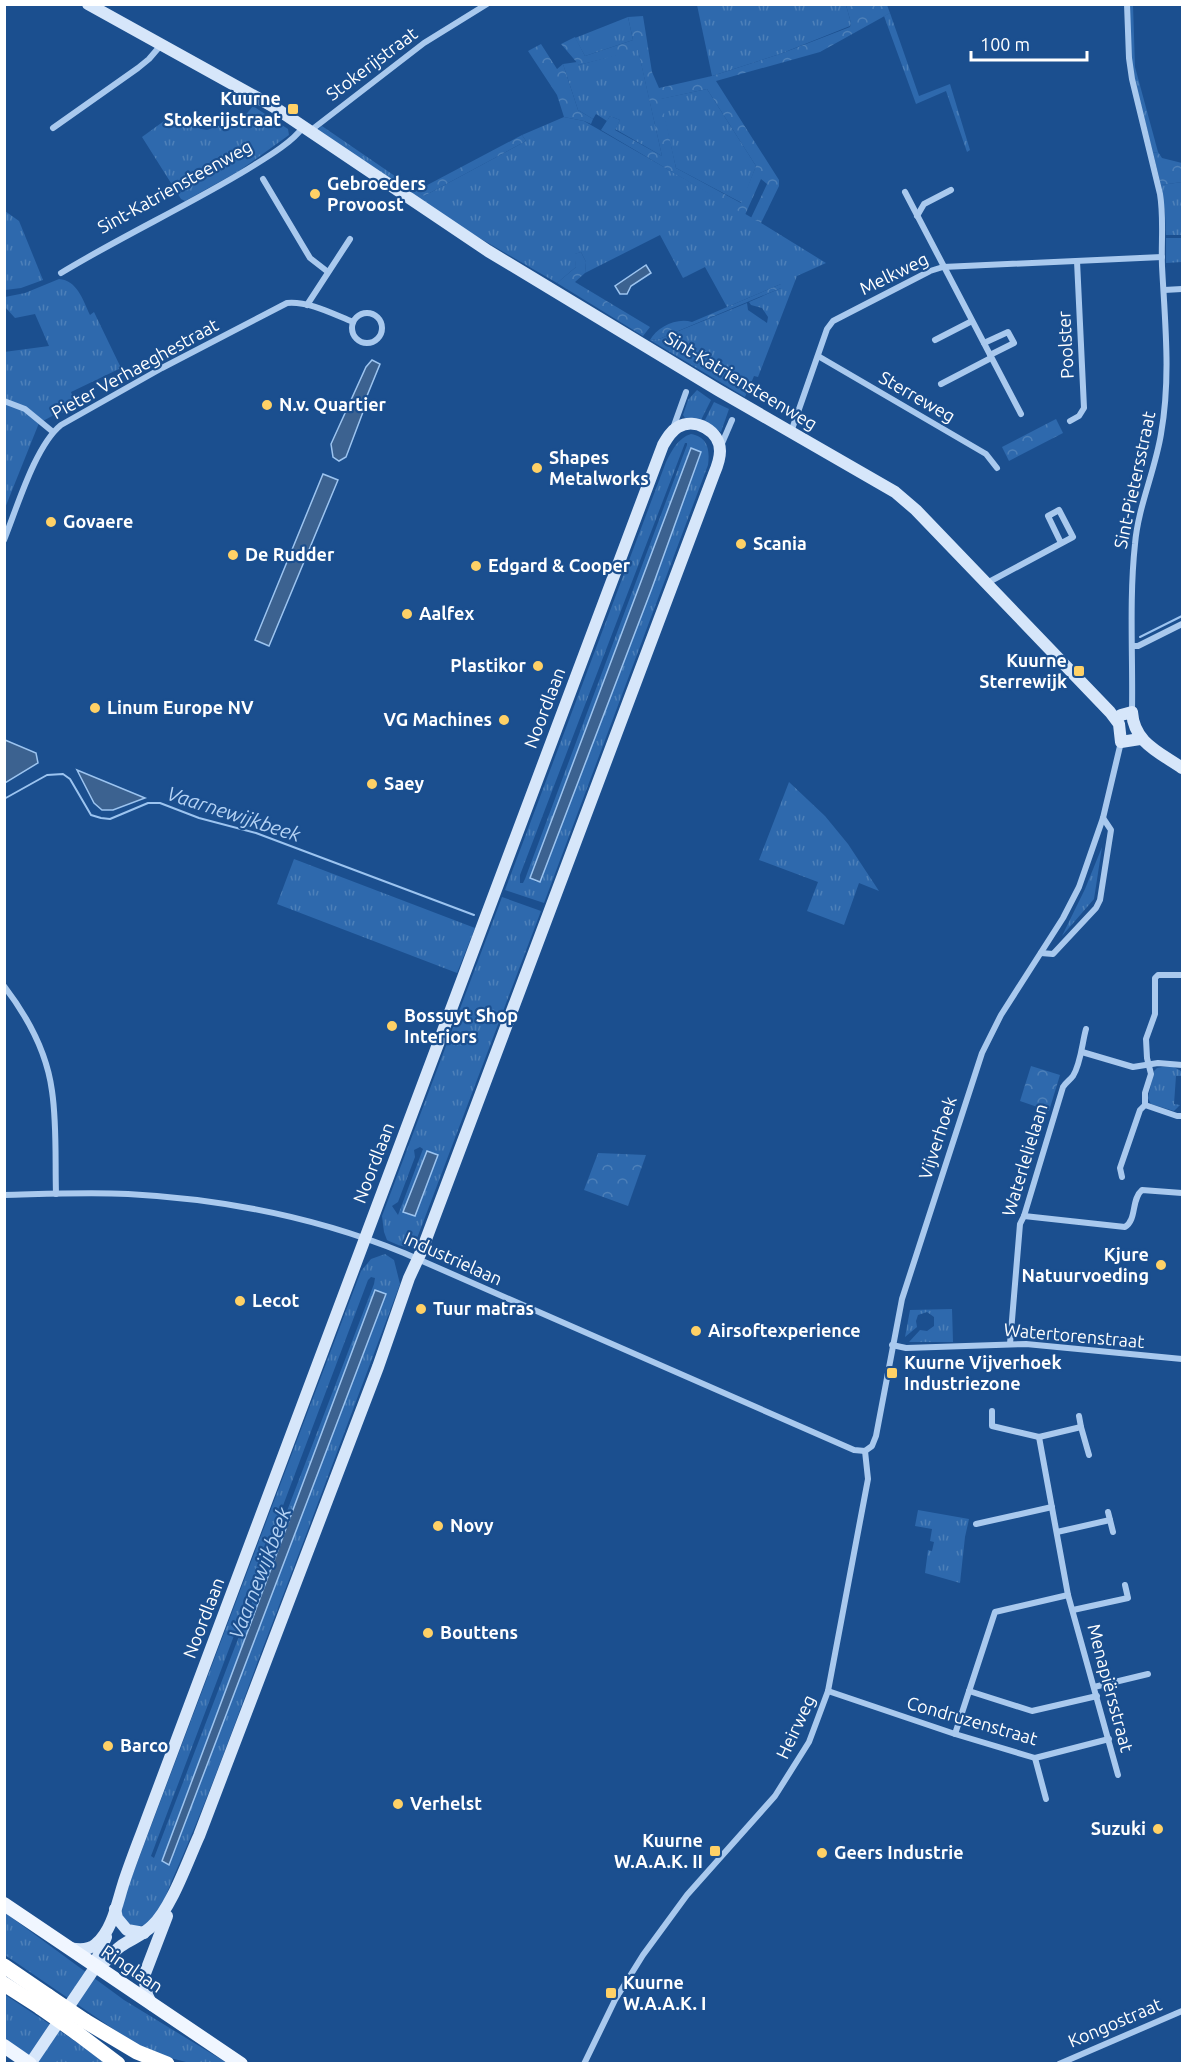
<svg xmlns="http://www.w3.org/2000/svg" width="1187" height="2068" viewBox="0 0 1187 2068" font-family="Ubuntu,sans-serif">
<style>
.grass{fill:url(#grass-tufts);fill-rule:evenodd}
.forest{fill:url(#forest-crowns);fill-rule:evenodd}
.water{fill:#3c6290;stroke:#9cc4f0;stroke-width:1.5}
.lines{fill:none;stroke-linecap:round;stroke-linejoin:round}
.stream{stroke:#9cc4f0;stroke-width:2}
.street{stroke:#a9c9ee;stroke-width:6}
.secondary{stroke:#d6e6fa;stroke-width:12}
.primary{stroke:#f0f6ff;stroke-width:14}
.highway{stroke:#fff;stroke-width:15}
.highway-bridge{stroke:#fff;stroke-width:15}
.poi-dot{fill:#ffd166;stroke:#1b4f8f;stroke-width:2}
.labels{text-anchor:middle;stroke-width:4.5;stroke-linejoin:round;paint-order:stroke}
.street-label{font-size:18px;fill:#fff;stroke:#1b4f8f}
.poi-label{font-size:18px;font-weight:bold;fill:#fff;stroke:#1b4f8f;text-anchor:start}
.water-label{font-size:20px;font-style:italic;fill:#b5d3f5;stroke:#1b4f8f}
</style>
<defs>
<pattern id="grass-tufts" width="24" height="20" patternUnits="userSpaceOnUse" patternTransform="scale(1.5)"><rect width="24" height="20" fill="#2e69ad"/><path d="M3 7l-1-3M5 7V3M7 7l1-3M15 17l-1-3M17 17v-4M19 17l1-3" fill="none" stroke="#4d80b9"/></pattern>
<pattern id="forest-crowns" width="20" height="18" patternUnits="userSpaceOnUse" patternTransform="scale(1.5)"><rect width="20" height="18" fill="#2e69ad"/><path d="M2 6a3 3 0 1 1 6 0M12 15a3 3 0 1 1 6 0" fill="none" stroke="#4d80b9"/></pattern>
</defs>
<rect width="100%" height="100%" fill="#1b4f8f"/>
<g class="grass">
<path d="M697,5H846L851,23L850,26L780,54L712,76Z"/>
<path d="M1129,5H1133L1135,67L1158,152L1153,153L1132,69Z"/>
<path d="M890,13L919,96L950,84L970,150L967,152L946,91L916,104L884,16Z"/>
<path d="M628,17L633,40L585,56L575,38Z"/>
<path d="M638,49L662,156L615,129L620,120L610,116L607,121L596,114L593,119L578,110L563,64L577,62L579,65Z"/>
<path d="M707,89L756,166L742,203L676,168L660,99Z"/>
<path d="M253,106L288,129L289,135L239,171L185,201L181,199L142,137L164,121L174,118L182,119L201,129L207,130L220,125L238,124Z"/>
<path d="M564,117L584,121L761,223L826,263L797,276L758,377L754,376L745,397L650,340L659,339L747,303L748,310L767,323L768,317L762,308L751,305L749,302L781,288V284L727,307L705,267L683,278L660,235L585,273L586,262L581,252L575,254L576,267L557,283L471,233L317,130L322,126L424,196L526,141L522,135Z"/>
<path d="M1182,182V235H1166L1165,212L1161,185Z"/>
<path d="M5,211L19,221L43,280L21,288L5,290Z"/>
<path d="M1166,238H1182V262L1166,263Z"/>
<path d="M59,279C77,280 83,300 90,315L94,312L121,368L71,392L77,408L54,415L41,422L25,409L5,401L4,352L49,346L35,314L15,318L5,307V297L25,293Z"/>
<path d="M697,390L711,400L701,420L685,418L683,415L688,400Z"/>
<path d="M714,402L729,409L721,432L704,422Z"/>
<path d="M5,403L24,411L39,423L5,508Z"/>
<path d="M691,434C708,437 710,450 708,465L544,903L505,890L666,462C672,450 678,438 691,434ZM685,443H687V445L525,879L523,883H520V875ZM692,448L701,453L652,588L540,882H536L530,878Z"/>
<path d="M789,782L825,816L848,844L879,891L859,883L844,925L807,911L818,882L759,860Z"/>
<path d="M1102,847L1094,899L1062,936L1085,889Z"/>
<path d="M294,859L475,928L457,973L277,904Z"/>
<path d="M502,897L541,911L416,1241C407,1251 398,1245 387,1240L384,1232L382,1216ZM420,1147L423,1149L398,1215L392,1206L398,1202L415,1157L414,1150Z"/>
<path d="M1162,1067H1174L1181,1071L1182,1076H1176L1174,1104L1180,1105L1174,1111L1151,1104L1148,1098L1154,1071L1157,1068Z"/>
<path d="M385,1254L394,1260L400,1284C353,1409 307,1534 259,1658C232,1732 205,1806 173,1878C167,1892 161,1911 150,1922C141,1930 123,1926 122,1913C122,1907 124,1901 125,1895L361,1271L371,1259ZM371,1277L375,1278L374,1284L154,1858L151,1856L368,1280ZM375,1290L386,1294L169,1864L162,1860Z"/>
<path d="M952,1309L953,1342H909L920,1330L927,1331L934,1326V1317L927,1312L918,1315L916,1321L917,1327L905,1337L910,1310Z"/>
<path d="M918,1510L969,1519L965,1537L960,1583L925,1573L928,1550L932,1551L934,1542L930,1541L932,1529L915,1526Z"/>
<path d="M4,1912L124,2000L227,2063H190L147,2052L5,1955Z"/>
<path d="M4,1994L108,2063H40L5,2039Z"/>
</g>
<g class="forest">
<path d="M846,5H887L890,13L820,52L716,81L779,180V186L761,223L751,218L767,184L761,179L745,215L601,130L610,116L620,120L615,130L662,156L638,50L579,65L561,44L575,37L585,56L633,40L628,17L643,16L652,72L659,88L712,76L780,54L850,27L851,23ZM707,89L756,166L741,203L676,168L661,99Z"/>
<path d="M541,44L557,69L563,64L578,110L593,119L591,124L584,121L564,117L557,95L528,51Z"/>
<path d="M522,135L526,141L424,196L416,191Z"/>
<path d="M1158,152L1162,158L1182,163V182L1161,185L1153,153Z"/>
<path d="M581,252L586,262L585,273L575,282L650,327L643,336L557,283L576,267L574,254Z"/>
<path d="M781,284V288L659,339L650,340C657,327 677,317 692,322Z"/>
<path d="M1056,419L1063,433L1009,461L1002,447Z"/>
<path d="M1031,1066L1060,1075L1049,1111L1020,1101Z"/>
<path d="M598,1153L646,1155L628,1206L584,1190Z"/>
</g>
<g class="water">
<path d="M646,265L651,273L631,286L627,294H620L615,286Z"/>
<path d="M372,360L380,364L362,408L363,412L346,457L339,461L333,457L331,444L366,367Z"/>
<path d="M691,448L701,452L652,588L540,882L530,878Z"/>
<path d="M323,474L338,480L269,646L255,640Z"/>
<path d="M5,740L36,753L38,763L5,783Z"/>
<path d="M77,770L145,798L113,810H102L94,803Z"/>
<path d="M427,1151L438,1155L415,1216L403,1212Z"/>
<path d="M375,1290L386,1294L169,1865L162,1861Z"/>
</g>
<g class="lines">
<g class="stream">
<path d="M1140,637L1182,616"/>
<path d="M4,799L47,775L63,774L70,779L91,815L101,818L110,819L148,803H160L199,818L256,833L474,915"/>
</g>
<g class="street">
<path d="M1127,4L1129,58L1132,79L1160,194C1164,218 1161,242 1162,266C1165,323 1171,378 1161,434C1155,471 1138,507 1135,544C1129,600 1133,656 1132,712"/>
<path d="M53,128L138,68L149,59L161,45"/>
<path d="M310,131L424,43L487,4"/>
<path d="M263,179L310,258L328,272"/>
<path d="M905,192L1021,414"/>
<path d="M917,216L924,204L951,190"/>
<path d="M61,273C122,236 187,206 248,169C264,159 292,143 303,127"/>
<path d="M1164,290L1182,289"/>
<path d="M307,305L350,239"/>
<circle cx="367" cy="328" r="15"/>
<path d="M935,340L972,321"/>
<path d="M984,343L1008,332L1014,343L990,355"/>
<path d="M818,356L986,454L997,468"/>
<path d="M941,384L991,358"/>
<path d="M4,401L25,409L53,432"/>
<path d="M1070,421L1079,416L1084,408L1077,261"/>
<path d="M672,431L686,392"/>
<path d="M791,432L827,329L833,321L930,271L943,267L1162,257"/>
<path d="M720,448L732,420"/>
<path d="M4,540C17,508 35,446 61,425L162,368L287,303C309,301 333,314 353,322"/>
<path d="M987,583L1073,537L1059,510L1048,516L1061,543"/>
<path d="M1132,646H1138L1182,624"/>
<path d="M1041,953L1053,954L1096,908L1100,900L1111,830L1103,818"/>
<path d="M4,986C27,1016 47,1053 52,1091C57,1125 55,1160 56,1194"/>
<path d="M1082,1052L1133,1067L1158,1063L1182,1065"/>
<path d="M1145,1105L1177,1116H1182"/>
<path d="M1122,1177L1120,1168L1140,1110L1145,1105V1093L1151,1074L1147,1058L1146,1039L1155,1014V978L1158,975H1182"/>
<path d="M4,1195C46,1194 87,1192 128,1194C222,1199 316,1217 404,1253L854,1450L865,1451"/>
<path d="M1024,1216L1125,1227C1137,1220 1131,1199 1142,1190L1182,1193"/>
<path d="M1010,1344L1020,1224L1024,1216L1063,1087C1066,1082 1070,1080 1073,1076C1081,1063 1082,1043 1086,1029"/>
<path d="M892,1345L906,1348L1026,1344L1182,1359"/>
<path d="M992,1411V1426L1039,1437L1081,1427L1089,1455"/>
<path d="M1079,1416L1081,1427"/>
<path d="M1039,1437L1068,1595L1118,1775"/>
<path d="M865,1451L872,1446L876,1436L902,1299L982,1053L1001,1015L1063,918L1079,887L1103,818L1121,742"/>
<path d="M1110,1520L1113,1532"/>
<path d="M976,1524L1052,1507"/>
<path d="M1057,1532L1110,1520L1108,1512"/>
<path d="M1073,1610L1128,1598L1125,1585"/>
<path d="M1094,1687L1148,1674"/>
<path d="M828,1691L955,1734L1035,1758L1109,1739"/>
<path d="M969,1691L1032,1711L1097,1696"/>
<path d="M955,1734L995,1612L1068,1595"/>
<path d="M1035,1758L1046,1799"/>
<path d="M584,2064L615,2000L643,1955L687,1895L775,1796L809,1742L828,1691L868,1479L865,1451"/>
<path d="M1059,2064L1182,2011"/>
</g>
<g class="secondary">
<path d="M88,4L274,107L488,251L718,390L895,492L916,510L1110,712L1119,724L1121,742L1140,739"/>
<path d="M1116,719L1121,715L1132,712C1134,743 1159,752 1182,768"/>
<path d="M115,1909L117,1918L127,1930L144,1933"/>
<path d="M70,1948C79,1950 89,1950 96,1944C112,1931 117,1904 123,1885C130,1863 139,1841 147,1819L663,445C667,438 671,431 678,427C695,417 720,431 720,451C720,459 717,467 714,474L422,1250L409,1278L378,1367L199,1836C188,1860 171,1909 152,1926C143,1935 131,1939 121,1946C112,1952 107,1964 96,1966"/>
<path d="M152,2005L147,1995L144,1976L167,1916"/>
<path d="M30,2064L96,1966V1961L106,1937"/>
</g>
<g class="primary">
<path d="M4,1904L241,2064"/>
<path d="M4,2046L30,2064"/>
</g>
<g class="highway">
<path d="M4,1966L48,1996"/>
<path d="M4,1984L40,2007"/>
<path d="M85,2021L137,2052L167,2064"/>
<path d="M77,2033L118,2064"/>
</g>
<g class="highway-bridge">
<path d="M48,1996L85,2021"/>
<path d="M40,2007L77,2033"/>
</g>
</g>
<g class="poi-dot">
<rect x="287" y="103" width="12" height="12" rx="3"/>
<circle cx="315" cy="194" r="6"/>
<circle cx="267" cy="405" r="6"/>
<circle cx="537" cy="468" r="6"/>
<circle cx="51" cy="522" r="6"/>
<circle cx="741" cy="544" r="6"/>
<circle cx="233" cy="555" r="6"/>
<circle cx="476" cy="566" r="6"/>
<circle cx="407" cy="614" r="6"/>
<circle cx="538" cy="666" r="6"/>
<rect x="1073" y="665" width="12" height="12" rx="3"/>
<circle cx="95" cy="708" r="6"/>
<circle cx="504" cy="720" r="6"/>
<circle cx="372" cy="784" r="6"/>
<circle cx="392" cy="1026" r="6"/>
<circle cx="1161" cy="1265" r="6"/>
<circle cx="240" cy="1301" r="6"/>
<circle cx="421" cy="1309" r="6"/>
<circle cx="696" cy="1331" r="6"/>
<rect x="886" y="1367" width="12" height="12" rx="3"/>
<circle cx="438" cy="1526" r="6"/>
<circle cx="428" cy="1633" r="6"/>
<circle cx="108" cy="1746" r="6"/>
<circle cx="398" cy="1804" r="6"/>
<circle cx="1158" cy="1829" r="6"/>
<rect x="709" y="1845" width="12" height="12" rx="3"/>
<circle cx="822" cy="1853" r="6"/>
<rect x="605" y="1987" width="12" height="12" rx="3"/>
</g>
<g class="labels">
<g class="street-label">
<text transform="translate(372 64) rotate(-37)" y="6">Stokerijstraat</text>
<text transform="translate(175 187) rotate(-29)" y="6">Sint-Katriensteenweg</text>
<text transform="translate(894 274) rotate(-26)" y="6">Melkweg</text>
<text transform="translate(1066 345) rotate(-93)" y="6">Poolster</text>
<text transform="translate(135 369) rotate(-29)" y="6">Pieter Verhaeghestraat</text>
<text transform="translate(741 381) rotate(31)" y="6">Sint-Katriensteenweg</text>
<text transform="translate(917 397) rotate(30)" y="6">Sterreweg</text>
<text transform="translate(1135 480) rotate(-78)" y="6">Sint-Pietersstraat</text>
<text transform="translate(545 708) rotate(-69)" y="6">Noordlaan</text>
<text transform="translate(938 1138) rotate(-72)" y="6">Vijverhoek</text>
<text transform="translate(1025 1160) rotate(-73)" y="6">Waterlelielaan</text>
<text transform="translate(374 1163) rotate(-69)" y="6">Noordlaan</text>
<text transform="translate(453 1259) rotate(24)" y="6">Industrielaan</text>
<text transform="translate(1074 1336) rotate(5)" y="6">Watertorenstraat</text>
<text transform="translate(204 1618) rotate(-69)" y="6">Noordlaan</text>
<text transform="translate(1110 1688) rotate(75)" y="6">Menapiërsstraat</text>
<text transform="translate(972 1721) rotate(16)" y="6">Condruzenstraat</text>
<text transform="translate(796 1727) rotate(-65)" y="6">Heirweg</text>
<text transform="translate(132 1969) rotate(34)" y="6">Ringlaan</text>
<text transform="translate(1115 2023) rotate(-23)" y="6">Kongostraat</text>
</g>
<g class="poi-label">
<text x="281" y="105" text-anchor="end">Kuurne<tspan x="281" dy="21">Stokerijstraat</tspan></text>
<text x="327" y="190">Gebroeders<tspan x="327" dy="21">Provoost</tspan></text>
<text x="279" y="411">N.v. Quartier</text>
<text x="549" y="464">Shapes<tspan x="549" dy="21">Metalworks</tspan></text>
<text x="63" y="528">Govaere</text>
<text x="753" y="550">Scania</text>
<text x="245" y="561">De Rudder</text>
<text x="488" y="572">Edgard &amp; Cooper</text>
<text x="419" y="620">Aalfex</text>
<text x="1067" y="667" text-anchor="end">Kuurne<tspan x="1067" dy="21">Sterrewijk</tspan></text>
<text x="526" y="672" text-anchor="end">Plastikor</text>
<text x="107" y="714">Linum Europe NV</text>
<text x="492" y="726" text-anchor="end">VG Machines</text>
<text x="384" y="790">Saey</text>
<text x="404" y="1022">Bossuyt Shop<tspan x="404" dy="21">Interiors</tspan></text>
<text x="1149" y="1261" text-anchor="end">Kjure<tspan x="1149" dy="21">Natuurvoeding</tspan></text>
<text x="252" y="1307">Lecot</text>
<text x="433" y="1315">Tuur matras</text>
<text x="708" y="1337">Airsoftexperience</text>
<text x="904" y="1369">Kuurne Vijverhoek<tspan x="904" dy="21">Industriezone</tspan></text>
<text x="450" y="1532">Novy</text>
<text x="440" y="1639">Bouttens</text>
<text x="120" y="1752">Barco</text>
<text x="410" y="1810">Verhelst</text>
<text x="1146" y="1835" text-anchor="end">Suzuki</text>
<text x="703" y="1847" text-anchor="end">Kuurne<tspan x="703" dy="21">W.A.A.K. II</tspan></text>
<text x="834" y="1859">Geers Industrie</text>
<text x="623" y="1989">Kuurne<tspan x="623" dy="21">W.A.A.K. I</tspan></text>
</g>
<g class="water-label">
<text transform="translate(234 814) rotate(18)" y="7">Vaarnewijkbeek</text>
<text transform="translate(260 1573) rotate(-69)" y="7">Vaarnewijkbeek</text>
</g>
</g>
<rect width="1187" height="2068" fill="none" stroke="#ffffff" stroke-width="12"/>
<path d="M971 51v9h116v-9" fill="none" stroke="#ffffff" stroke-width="3"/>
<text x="980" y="51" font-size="18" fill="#ffffff" stroke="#1b4f8f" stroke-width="4.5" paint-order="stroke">100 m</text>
</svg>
